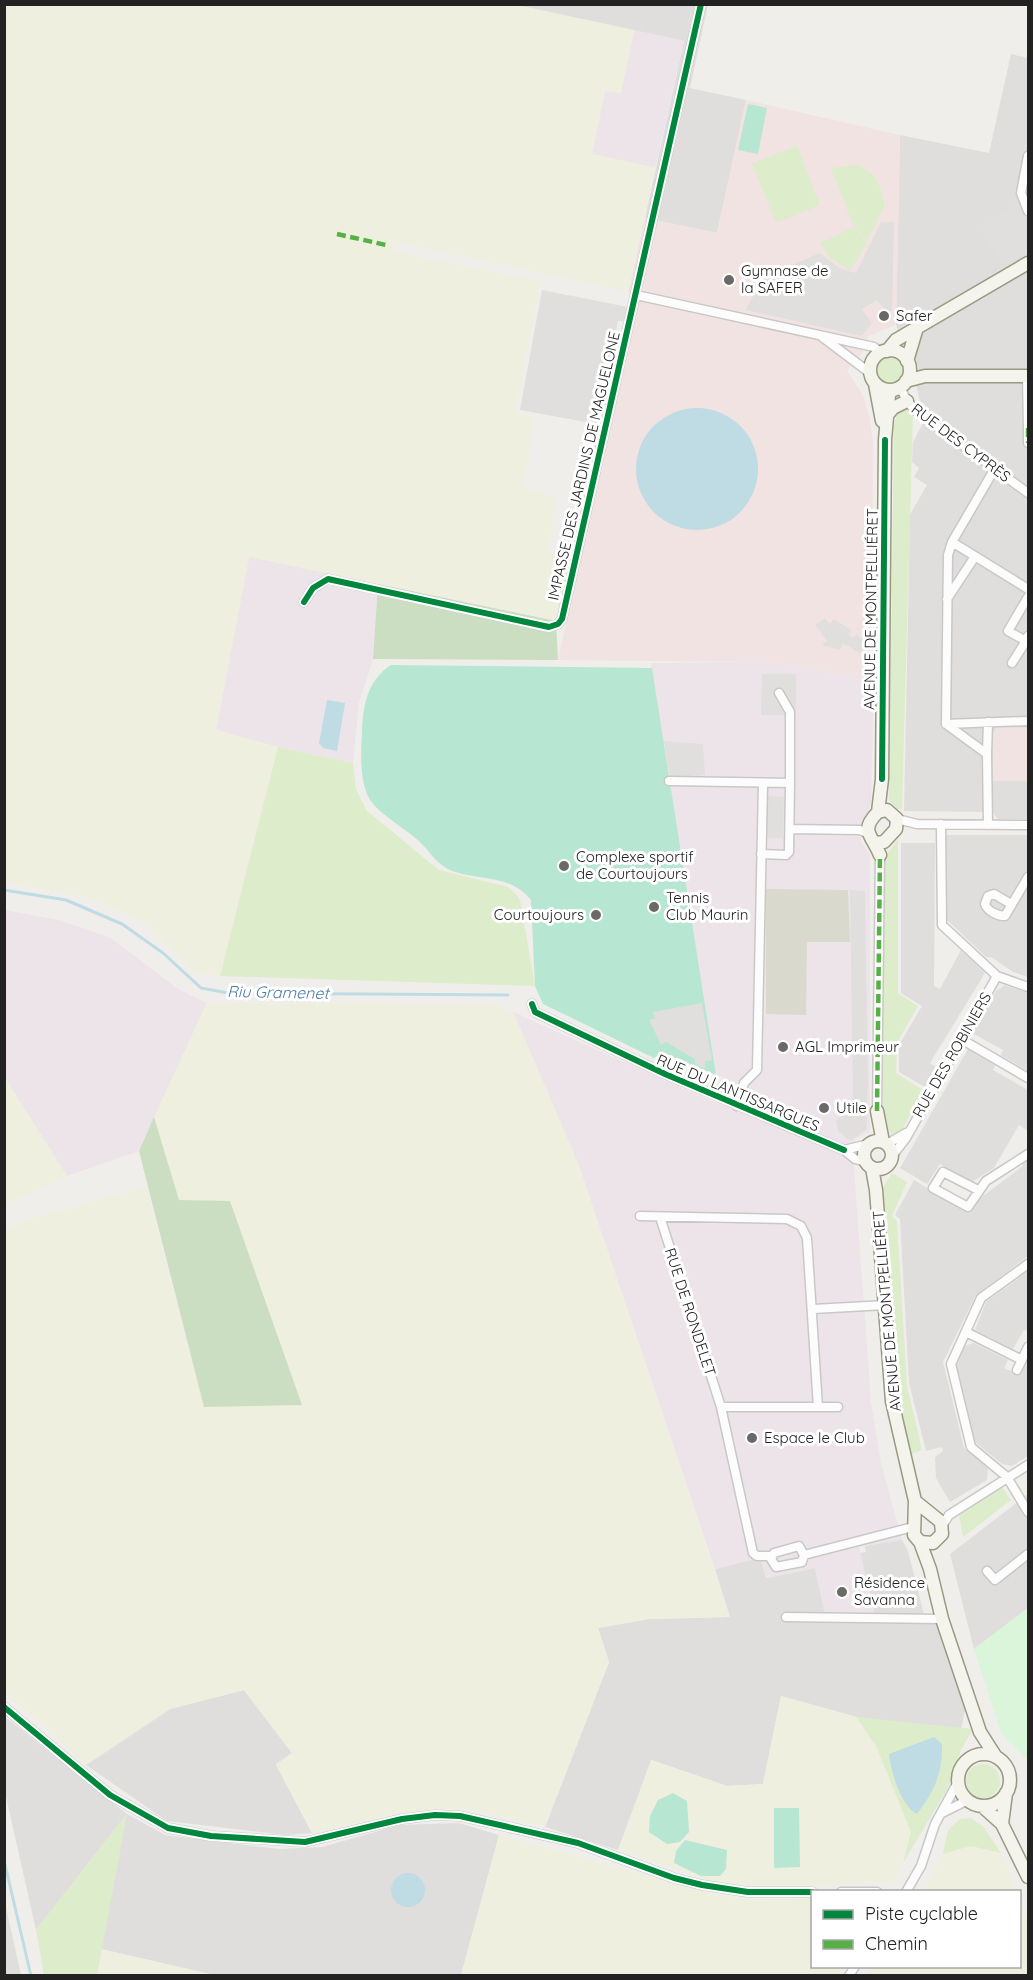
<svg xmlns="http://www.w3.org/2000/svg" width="1033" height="1980" font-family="Quicksand,sans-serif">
  <rect width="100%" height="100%" fill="#f0eeeb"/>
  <path fill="#dfdedc" d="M513,5H708L690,88L746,100L717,233L645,218L684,41Z
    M1011,54L1028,58V728L995,729L993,781H1028V819H998L992,812L904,811L910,519L908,518L927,485L914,477L919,468L912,462L913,442L923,423L918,392L896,325L900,135L989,153Z
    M946,835H1028V977L1013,972L991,957H986L945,918Z
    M901,843H935L934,986L940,989L961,950L985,973L930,1063L937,1068L925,1087L899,1072V1045L922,1006L901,993Z
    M1005,985L1028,993V1071L1001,1055L1003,1050L972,1033L996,991Z
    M968,1049L995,1065L993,1070L1028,1090V1131L1019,1125L994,1168L972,1182L940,1164L927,1184L900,1168Z
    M1028,1158V1256L976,1295L943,1362L964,1448L988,1468L987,1480L950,1502L936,1478L935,1457L943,1451L942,1447L926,1451L909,1383L900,1219L895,1215L914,1180L970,1214L979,1199L1023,1166L1021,1163Z
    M1028,1271V1331L1024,1330L1013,1349L975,1330L986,1302Z
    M974,1343L1008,1360L1004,1368L1019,1375L1028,1362V1456L1012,1466L1002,1464L975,1442L955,1366L964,1346Z
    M1028,1494V1608L974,1649L950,1554Z
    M890,1540H902L908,1551L924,1615L933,1616L965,1710L961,1730L857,1717L781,1696L763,1784L727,1786L652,1760L618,1850L545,1827L609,1662L598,1628L649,1619L730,1617L715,1569L761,1557L766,1578L815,1568L826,1615H875L860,1553L866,1552L865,1546Z
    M244,1690L292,1753L276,1765L312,1833L285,1835L167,1821L86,1765L170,1709Z
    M4,1716L127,1814L165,1835L279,1849L322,1847L400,1825L459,1823L499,1835L461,1975H214L101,1949L126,1815L36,1930L5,1792Z
    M4,1903H5L21,1975H5Z"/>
  <path fill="#f1e3e1" d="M746,100L900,135L896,325L868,336L862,353L847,371L863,395L869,415L873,442L872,642L874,682L797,665L760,662L558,660L637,305L628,292L645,218L717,233Z
    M998,727L1028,728V781H993V732Z"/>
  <path fill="#ede4e9" d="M634,30L684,41L655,168L592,154L605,90L621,93Z
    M249,556L378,584L373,659L359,703L353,763L278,747L216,730Z
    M760,662L797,665L874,682L871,805L862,822L861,842L870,855V1132L855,1139L854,1168L871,1402L881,1463L902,1540L859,1547L875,1616L825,1615L815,1568L766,1578L760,1558L715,1569L578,1163L513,1012L718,1104L729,1080L716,1075L651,663Z
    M5,910L59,920L111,938L178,989L207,1003L139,1151L67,1176L5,1078Z"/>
  <path fill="#d9d9cd" d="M766,889L848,890L850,942H807L806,1015L766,1014Z"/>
  <path fill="#efefdf" d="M513,4L634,30L621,93L605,91L592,154L655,168L628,292L401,243L390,251L541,281L515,412L534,417L524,488L556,497L548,552L572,557L556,621L249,557L216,730L278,747L220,976L196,973L143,922L93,899L5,882L4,5Z
    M207,1003L497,1005L513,1012L578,1163L730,1617L649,1619L598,1628L609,1662L545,1827L462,1808L399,1813L312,1833L276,1764L292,1753L244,1690L170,1709L86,1765L5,1691V1229L35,1217L146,1187L204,1406L302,1405L230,1201H179L154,1117Z
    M5,1078L67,1176L5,1205H4Z
    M781,1696L856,1717L876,1746L911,1832L895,1881L774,1889L716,1883L618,1850L651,1760L727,1786L763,1784Z
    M499,1835L717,1895L748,1899L812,1898V1966L844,1967L838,1976L461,1975Z
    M971,1846L1001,1853L1016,1891L923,1892L943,1854Z
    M1020,1900L1028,1924V1975H866L872,1967L1020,1966Z
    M101,1949L214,1975L97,1976Z"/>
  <path fill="#ddeccb" d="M797,146L820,205L776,223L752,163Z
    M856,165C876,171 880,185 885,204L867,241L852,223L831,168Z
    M854,227L867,243L850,270L830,258L820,243Z
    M876 370a14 14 0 1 1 28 0a14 14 0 1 1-28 0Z
    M907,408L913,415L902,809H897L889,800L894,426L898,411Z
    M278,747L353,763L356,789L367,811L439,870L508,887L517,895L520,900L535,986L220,976Z
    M898,839V993L918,1006L897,1043L896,1073L923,1090L901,1132L892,1134L886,1130L882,1113L885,857Z
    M662,1059L724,1086L720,1096L657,1068L656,1064Z
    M892,1173L907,1182L892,1216L897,1221L907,1385L922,1450L912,1454L903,1415L883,1188Z
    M1000,1484L1011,1500L963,1537L959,1515Z
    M856,1717L973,1729L961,1750L948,1788L903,1863L911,1832L876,1746Z
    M966 1781a17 17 0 1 1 34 0a17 17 0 1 1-34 0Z
    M127,1814L97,1975H44L36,1930Z
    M970,1818L983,1826L1001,1853L971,1846L943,1854L948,1830L960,1819Z"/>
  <path fill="#cbdec1" d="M378,584L556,621L558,660L373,659Z
    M154,1117L179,1200L230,1201L302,1405L204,1407L139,1151Z"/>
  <path fill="#daf5da" d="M1028,1608V1758L1026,1759L1001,1733L974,1649Z"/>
  <path fill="#b7e6d2" d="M748,104L767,108L758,154L738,150Z
    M391,665L652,668L716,1075L664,1053L654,1058L543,1004L535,986L531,900C510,874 481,881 452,871C438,865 432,855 422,844C408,830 380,815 370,800C359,781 361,753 362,732C363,705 367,681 391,665Z
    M673,1793L687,1801L689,1832L680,1842L667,1844L649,1832L650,1816L658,1800Z
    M774,1808H799L800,1867L774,1868Z
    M685,1840L727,1850L726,1869L720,1876H701L674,1863L676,1851Z"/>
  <path fill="#e0dfde" d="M1015,205L1028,227V249L1004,265L980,228Z
    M881,222H894L892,311H886L877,300L862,309L872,323L862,336L746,310L759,285L766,281L764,277L820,253L839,268L856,273Z
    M542,290L628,307L626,321H618L597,424L520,410Z
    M825,618L830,624L834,619L851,630L848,635L853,638L857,634L867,643L859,653L849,646L842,644L840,650L822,645L827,641L815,625Z
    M762,674H796V715H761Z
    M664,741L703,744L705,775L670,777Z
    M767,796L784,797L783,838H766Z
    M850,890L865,891L868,1079L867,1129L850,1141L838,1131L836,1120L852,1109L853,1104Z
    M702,1003L712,1060L705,1061V1068L695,1065V1059L666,1042L661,1045L649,1020L655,1018L653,1012Z"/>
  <path fill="#bfdbe3" d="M636 469a61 61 0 1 1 122 0a61 61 0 1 1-122 0Z
    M327,700L345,703L337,751L323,748L319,743Z
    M934,1737L942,1744C943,1772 934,1792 917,1814C900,1805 891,1771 889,1754Z
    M391 1890a17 17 0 1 1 34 0a17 17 0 1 1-34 0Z"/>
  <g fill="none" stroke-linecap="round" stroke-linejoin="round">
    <path stroke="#bfdbe3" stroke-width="3" d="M4,890L66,900L122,924L163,953L201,988L228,993L508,995
      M4,1860L31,1976"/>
    <g stroke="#c9c8c7" stroke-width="11">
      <path id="street" d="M1028,156L1021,193L1028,211
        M636,295L874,347L881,353
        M821,336L870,373
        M1027,376L1028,428
        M900,387L907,401L916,411L1028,493
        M1028,428V443
        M952,542L1028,589
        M1028,597L1008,631L1026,641L1028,636
        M947,599L974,558
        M304,602L313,588L328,579L549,627L558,624L562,619L701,4
        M1012,663L1026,641
        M779,693L790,712V783
        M946,724L1028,721
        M987,754L988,722
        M669,781L790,783L789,852L786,855L761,854
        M897,819L917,824L1028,825
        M941,824L942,925L997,976L1028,987
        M988,825L987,754L946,724L948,555L952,542L994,470
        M790,829L860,830L867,833
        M1011,904L994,894L988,896L985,904C987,911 998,916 1005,916L1028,877
        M532,1004L535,1012L665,1074L844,1150L855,1159L866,1162
        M961,1039L1028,1078
        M737,1106L744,1083L757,1070L763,783
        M877,1111L880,855
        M887,1144L906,1133
        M844,1150L869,1144
        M892,1156L906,1138L997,976
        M978,1190L943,1172L933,1188L968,1207L986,1181L1028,1154
        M640,1216L787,1219L801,1226L807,1238L818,1407
        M660,1217L721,1407L753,1553L757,1556H772
        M1028,1264L981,1298L951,1364L971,1447L1007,1477L1028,1512
        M813,1309L886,1305
        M966,1332L1022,1360
        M1017,1370L1028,1347
        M721,1407H838
        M942,1526L949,1515L1028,1465
        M804,1555L802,1562L776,1567L771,1559L774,1553L799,1546L804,1555L913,1527
        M987,1571L995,1580L1028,1554
        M786,1617L942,1619
        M4,1707L110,1795L168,1828L211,1836L305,1842L402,1819L435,1815L460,1816L578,1843L674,1878L702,1885L748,1892H812
        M942,1813L968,1800
        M841,1892H877
        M906,1892L921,1866L935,1824L958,1782
        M849,1976L855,1966"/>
    </g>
    <g stroke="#999a82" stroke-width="15">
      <path id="secondary" d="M870 370a20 20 0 1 1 40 0a20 20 0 1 1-40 0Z
        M887,351L896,340L1028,263
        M907,361L916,331
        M906,381L925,376H1028
        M875,384L882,421
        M887,415L893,408L907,401
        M878,812L882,779L885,440L889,395L892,390
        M875,843L884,842L896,829L897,819L887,810L878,812C859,831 872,835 880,855
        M877,1111L883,1142
        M864 1155a14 14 0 1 1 28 0a14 14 0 1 1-28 0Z
        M872,1168L876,1190L892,1401L915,1501L914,1535L920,1542L933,1543L942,1534L941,1522L915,1501
        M920,1542L930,1569L942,1619L980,1732L996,1757
        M958 1780a26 26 0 1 1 52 0a26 26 0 1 1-52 0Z
        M982,1806L1002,1824L1028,1877
        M1002,1824L1006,1793"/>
    </g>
    <use href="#street" stroke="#fdfcfc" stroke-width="8"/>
    <use href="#secondary" stroke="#f4f4ed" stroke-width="12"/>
    <path stroke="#55b145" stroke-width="4.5" stroke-dasharray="9 4.5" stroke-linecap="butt" d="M337,234L386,245
      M1028,428V443
      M877,1111L880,855"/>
    <g stroke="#fff" stroke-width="10">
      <path id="cycleway" d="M304,602L313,588L328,579L549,627L558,624L562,619L701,4
        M882,779L885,440
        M532,1004L535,1012L665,1074L844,1150
        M4,1707L110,1795L168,1828L211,1836L305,1842L402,1819L435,1815L460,1816L578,1843L674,1878L702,1885L748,1892H812"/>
    </g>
    <use href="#cycleway" stroke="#00873e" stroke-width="6"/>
  </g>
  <g fill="#6a6968" stroke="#fff" stroke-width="2">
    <circle cx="729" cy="280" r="6"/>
    <circle cx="884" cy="316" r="6"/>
    <circle cx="564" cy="866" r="6"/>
    <circle cx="654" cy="907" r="6"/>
    <circle cx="596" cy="915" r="6"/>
    <circle cx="783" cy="1047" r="6"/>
    <circle cx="824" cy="1108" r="6"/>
    <circle cx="752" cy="1438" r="6"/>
    <circle cx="842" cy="1592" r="6"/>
  </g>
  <g text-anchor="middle" stroke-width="6" stroke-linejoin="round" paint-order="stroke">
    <g font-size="15" fill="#222" stroke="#fff" text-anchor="start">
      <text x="741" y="276">Gymnase de<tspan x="741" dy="17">la SAFER</tspan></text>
      <text x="896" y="321">Safer</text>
      <text x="576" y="862">Complexe sportif<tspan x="576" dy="17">de Courtoujours</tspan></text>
      <text x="666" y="903">Tennis<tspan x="666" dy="17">Club Maurin</tspan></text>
      <text x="584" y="920" text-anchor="end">Courtoujours</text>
      <text x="795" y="1052">AGL Imprimeur</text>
      <text x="836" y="1113">Utile</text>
      <text x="764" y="1443">Espace le Club</text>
      <text x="854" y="1588">Résidence<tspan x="854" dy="17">Savanna</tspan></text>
    </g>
    <g font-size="15" fill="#222" stroke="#fff">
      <text transform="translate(961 443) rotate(37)" y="5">RUE DES CYPRÈS</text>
      <text transform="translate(584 466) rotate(-77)" y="5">IMPASSE DES JARDINS DE MAGUELONE</text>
      <text transform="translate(871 609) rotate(-89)" y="5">AVENUE DE MONTPELLIÉRET</text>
      <text transform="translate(952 1055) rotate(-60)" y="5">RUE DES ROBINIERS</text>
      <text transform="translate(738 1093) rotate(23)" y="5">RUE DU LANTISSARGUES</text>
      <text transform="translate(887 1311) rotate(-95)" y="5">AVENUE DE MONTPELLIÉRET</text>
      <text transform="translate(690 1312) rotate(72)" y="5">RUE DE RONDELET</text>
    </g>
    <g font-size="16" font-style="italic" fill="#4a7aab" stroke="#fff">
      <text transform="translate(278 992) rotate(1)" y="6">Riu Gramenet</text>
    </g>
  </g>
  <rect width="1033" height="1980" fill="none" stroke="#222222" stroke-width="12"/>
  <rect x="811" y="1890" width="210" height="78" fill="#ffffff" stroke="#a7a7a7" stroke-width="1.5"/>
  <rect x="823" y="1910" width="30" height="9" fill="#00873e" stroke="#a7a7a7" stroke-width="1.5"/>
  <text x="865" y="1920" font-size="18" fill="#222222">Piste cyclable</text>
  <rect x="823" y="1940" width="30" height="9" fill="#55b145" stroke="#a7a7a7" stroke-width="1.5"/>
  <text x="865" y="1950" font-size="18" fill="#222222">Chemin</text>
</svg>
